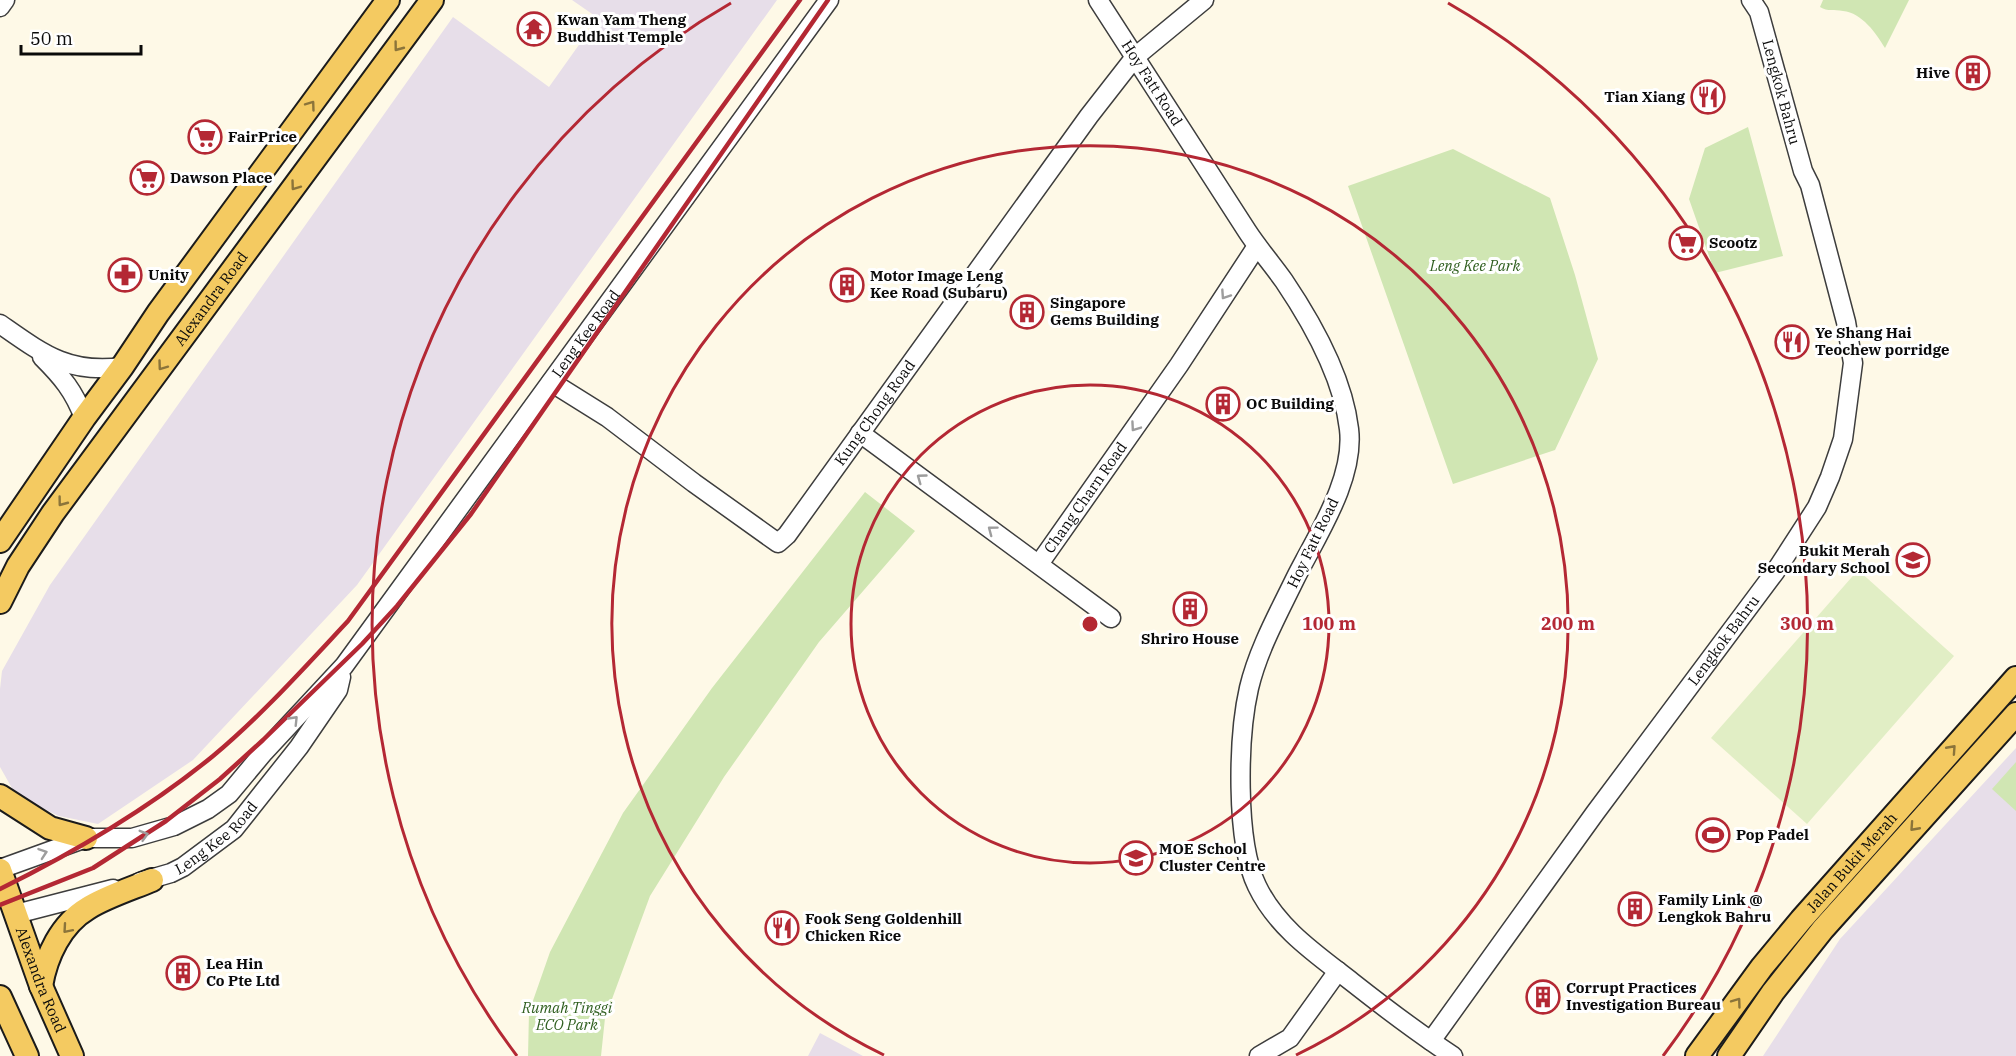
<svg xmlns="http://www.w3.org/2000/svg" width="2016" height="1056" font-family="'IBM Plex Serif',serif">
  <rect width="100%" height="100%" fill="#fef9e7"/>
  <path fill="#e7dee9" d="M572,0H777L357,585L193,760L98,824L59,816L17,797L0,767V689L2,671L50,585L453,17L549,87L598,18Z
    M2016,748V1056H1763L1840,939Z
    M820,1033L863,1056H808Z"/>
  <path fill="#d0e6b3" d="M1823,0H1909L1885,48C1876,33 1862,13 1843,11C1834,9 1828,12 1820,7Z
    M1748,127L1783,256L1715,273L1689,199L1705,148Z
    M1453,149L1550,198L1575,275L1598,359L1555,450L1453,484L1348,186Z
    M865,492L915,531L819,642L724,777L650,896L605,1018L601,1056H528L529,1012L550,952L623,813L712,688Z
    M2016,762V811L1992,789Z"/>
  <path fill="#e1eec5" d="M1858,570L1954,656L1807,824L1711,738Z"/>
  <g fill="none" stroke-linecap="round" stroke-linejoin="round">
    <g stroke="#3d3d3d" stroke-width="21">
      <g id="minor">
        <path id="s1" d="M1098,0C1148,77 1197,154 1247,231C1258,248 1272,264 1284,281C1313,324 1343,377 1349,429C1355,479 1317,535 1295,579C1278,614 1258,650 1249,688C1238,736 1235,841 1257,886C1277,928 1316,954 1352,982C1385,1008 1418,1033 1453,1056"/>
        <path d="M0,7L5,0"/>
        <path d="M0,324C43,354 68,374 122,367"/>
        <path d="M42,357C62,377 74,391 84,418"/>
        <path id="s2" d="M551,382L607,417L694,483L778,543L787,535L1089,116L1135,57L1204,0"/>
        <path d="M860,433L1111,618"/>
        <path id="s3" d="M1039,564L1179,365L1257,246"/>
        <path id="s4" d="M0,869L86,838H132L174,826L208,809L229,794L264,752L344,666L829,0"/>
        <path id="s5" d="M140,882L171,873L183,867L234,829L299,747L338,690L341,677"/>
        <path d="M16,914L113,889"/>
        <path id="s6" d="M1431,1041L1595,813L1775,572L1817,507L1830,477L1843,439L1853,363L1846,322L1810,185L1803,171L1759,12L1751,0"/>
        <path d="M1259,1056L1290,1038L1338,971"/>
      </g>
    </g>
    <g stroke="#1b1b1b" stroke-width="26">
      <g id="major">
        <path d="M0,541L84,418L122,367L158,313L388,0"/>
        <path id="s7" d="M0,602L18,566L53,513L432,0"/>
        <path d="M0,796L50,828L86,838"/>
        <path id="s8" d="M0,870L41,986L72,1056"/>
        <path d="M41,986C46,956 61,924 88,908C105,897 133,888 152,880"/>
        <path d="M0,997L27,1056"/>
        <path id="s9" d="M1697,1056L1762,967L1801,920L2016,678"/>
        <path d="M1729,1056L1773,992L1823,929L2016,714"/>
      </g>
    </g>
    <use href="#minor" stroke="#fff" stroke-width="18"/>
    <use href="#major" stroke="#f4ca61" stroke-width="22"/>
    <path stroke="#b42834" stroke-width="4.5" d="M0,889C75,852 148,809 213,756C262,715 305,667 348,621L800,0
      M0,905L93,868L166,821L220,779L263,740L362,644L397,606L471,514L828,0"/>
  </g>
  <defs><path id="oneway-chevron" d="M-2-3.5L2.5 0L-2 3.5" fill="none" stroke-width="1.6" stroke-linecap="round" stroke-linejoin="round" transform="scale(1.5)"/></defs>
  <g stroke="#8b743a">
    <use href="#oneway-chevron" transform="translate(398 47) rotate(127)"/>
    <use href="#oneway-chevron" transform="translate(311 105) rotate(-54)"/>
    <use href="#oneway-chevron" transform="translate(295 186) rotate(126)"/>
    <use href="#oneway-chevron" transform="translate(162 366) rotate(126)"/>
    <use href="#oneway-chevron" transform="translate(62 502) rotate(127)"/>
    <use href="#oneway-chevron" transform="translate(1952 749) rotate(-48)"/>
    <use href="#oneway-chevron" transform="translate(1914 827) rotate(132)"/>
    <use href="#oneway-chevron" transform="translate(67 929) rotate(131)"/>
    <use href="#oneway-chevron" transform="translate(1737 1002) rotate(-54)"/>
  </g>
  <g stroke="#9d9d9d">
    <use href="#oneway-chevron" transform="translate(1225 295) rotate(124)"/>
    <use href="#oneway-chevron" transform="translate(1135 427) rotate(125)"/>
    <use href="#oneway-chevron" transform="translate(921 478) rotate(-144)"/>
    <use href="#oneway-chevron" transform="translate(992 530) rotate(-143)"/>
    <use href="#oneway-chevron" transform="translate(294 720) rotate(-46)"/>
    <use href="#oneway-chevron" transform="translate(144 835) rotate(-16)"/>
    <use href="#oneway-chevron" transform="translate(43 853) rotate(-19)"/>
  </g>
  <g fill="none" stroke="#b42834" stroke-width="3">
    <circle cx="1090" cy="624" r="239"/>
    <path d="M884 1055A478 478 0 1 1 1296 1055"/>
    <path d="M517 1056A717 717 0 0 1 731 3M1448 3A717 717 0 0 1 1663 1056"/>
  </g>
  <defs>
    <g id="temple-ring" transform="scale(1.725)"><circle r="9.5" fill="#fff" stroke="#b42834" stroke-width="1.5"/><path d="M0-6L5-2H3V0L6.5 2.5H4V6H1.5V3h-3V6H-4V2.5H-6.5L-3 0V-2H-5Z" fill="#b42834"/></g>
    <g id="building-ring" transform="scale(1.725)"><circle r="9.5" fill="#fff" stroke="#b42834" stroke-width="1.5"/><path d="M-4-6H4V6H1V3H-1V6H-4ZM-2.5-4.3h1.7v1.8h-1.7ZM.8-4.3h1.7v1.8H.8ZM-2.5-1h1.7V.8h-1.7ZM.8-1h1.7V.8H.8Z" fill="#b42834"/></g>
    <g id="restaurant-ring" transform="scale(1.725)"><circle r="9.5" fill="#fff" stroke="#b42834" stroke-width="1.5"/><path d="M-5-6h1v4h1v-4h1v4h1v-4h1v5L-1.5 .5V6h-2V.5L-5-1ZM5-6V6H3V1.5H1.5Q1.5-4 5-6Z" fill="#b42834"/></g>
    <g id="supermarket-ring" transform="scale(1.725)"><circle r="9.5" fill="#fff" stroke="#b42834" stroke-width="1.5"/><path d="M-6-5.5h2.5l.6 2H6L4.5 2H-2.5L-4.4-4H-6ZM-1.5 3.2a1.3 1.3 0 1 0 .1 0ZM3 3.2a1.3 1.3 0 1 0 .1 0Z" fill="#b42834"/></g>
    <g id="pharmacy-ring" transform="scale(1.725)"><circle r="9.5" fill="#fff" stroke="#b42834" stroke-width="1.5"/><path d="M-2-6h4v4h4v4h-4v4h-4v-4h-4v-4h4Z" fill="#b42834"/></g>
    <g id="school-ring" transform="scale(1.725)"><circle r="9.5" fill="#fff" stroke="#b42834" stroke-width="1.5"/><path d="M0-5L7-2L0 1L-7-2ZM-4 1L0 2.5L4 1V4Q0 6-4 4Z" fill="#b42834"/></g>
    <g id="stadium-ring" transform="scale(1.725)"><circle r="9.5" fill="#fff" stroke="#b42834" stroke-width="1.5"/><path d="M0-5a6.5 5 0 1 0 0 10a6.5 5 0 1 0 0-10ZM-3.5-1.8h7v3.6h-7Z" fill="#b42834"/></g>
  </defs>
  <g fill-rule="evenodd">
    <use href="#temple-ring" x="534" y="29"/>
    <use href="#building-ring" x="1973" y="73"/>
    <use href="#restaurant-ring" x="1708" y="97"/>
    <use href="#supermarket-ring" x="205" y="137"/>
    <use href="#supermarket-ring" x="147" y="178"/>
    <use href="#supermarket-ring" x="1686" y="243"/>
    <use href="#pharmacy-ring" x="125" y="275"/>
    <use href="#building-ring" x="847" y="285"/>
    <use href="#building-ring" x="1027" y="312"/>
    <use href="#restaurant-ring" x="1792" y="342"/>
    <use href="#building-ring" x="1223" y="404"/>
    <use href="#school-ring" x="1913" y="560"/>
    <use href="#building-ring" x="1190" y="609"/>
    <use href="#stadium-ring" x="1713" y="835"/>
    <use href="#school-ring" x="1136" y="858"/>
    <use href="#building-ring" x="1635" y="909"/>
    <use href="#restaurant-ring" x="782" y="928"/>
    <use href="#building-ring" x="183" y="973"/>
    <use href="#building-ring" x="1543" y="997"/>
  </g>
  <g text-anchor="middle" stroke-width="6" stroke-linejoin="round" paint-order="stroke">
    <g font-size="15" font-weight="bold" fill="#0a0a0a" stroke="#fff" text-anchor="start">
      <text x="557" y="25">Kwan Yam Theng<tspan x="557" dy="17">Buddhist Temple</tspan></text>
      <text x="1950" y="78" text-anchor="end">Hive</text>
      <text x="1685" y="102" text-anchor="end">Tian Xiang</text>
      <text x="228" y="142">FairPrice</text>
      <text x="170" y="183">Dawson Place</text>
      <text x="1709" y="248">Scootz</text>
      <text x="148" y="280">Unity</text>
      <text x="870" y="281">Motor Image Leng<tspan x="870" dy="17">Kee Road (Subaru)</tspan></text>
      <text x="1050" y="308">Singapore<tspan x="1050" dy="17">Gems Building</tspan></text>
      <text x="1815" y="338">Ye Shang Hai<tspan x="1815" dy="17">Teochew porridge</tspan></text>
      <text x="1246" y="409">OC Building</text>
      <text x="1890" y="556" text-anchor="end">Bukit Merah<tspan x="1890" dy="17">Secondary School</tspan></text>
      <text x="1190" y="644" text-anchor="middle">Shriro House</text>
      <text x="1736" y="840">Pop Padel</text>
      <text x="1159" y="854">MOE School<tspan x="1159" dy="17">Cluster Centre</tspan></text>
      <text x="1658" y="905">Family Link @<tspan x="1658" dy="17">Lengkok Bahru</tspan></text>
      <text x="805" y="924">Fook Seng Goldenhill<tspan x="805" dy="17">Chicken Rice</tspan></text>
      <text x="206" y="969">Lea Hin<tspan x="206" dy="17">Co Pte Ltd</tspan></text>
      <text x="1566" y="993">Corrupt Practices<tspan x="1566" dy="17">Investigation Bureau</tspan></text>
    </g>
    <g font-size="15" fill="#0a0a0a" stroke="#fff">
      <text dy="5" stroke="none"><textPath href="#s1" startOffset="99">Hoy Fatt Road</textPath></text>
      <text transform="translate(1781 92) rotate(75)" y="5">Lengkok Bahru</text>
      <text dy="5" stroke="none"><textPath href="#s7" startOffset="370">Alexandra Road</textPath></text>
      <text dy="5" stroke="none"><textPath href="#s4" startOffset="828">Leng Kee Road</textPath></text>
      <text dy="5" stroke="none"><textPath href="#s2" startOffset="441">Kung Chong Road</textPath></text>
      <text dy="5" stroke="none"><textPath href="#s3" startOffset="81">Chang Charn Road</textPath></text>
      <text transform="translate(1313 543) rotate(-64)" y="5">Hoy Fatt Road</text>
      <text dy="5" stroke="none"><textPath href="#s6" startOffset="496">Lengkok Bahru</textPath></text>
      <text dy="5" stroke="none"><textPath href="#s5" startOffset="90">Leng Kee Road</textPath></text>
      <text dy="5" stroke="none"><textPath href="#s9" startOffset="248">Jalan Bukit Merah</textPath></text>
      <text dy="5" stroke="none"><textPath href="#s8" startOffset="117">Alexandra Road</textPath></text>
    </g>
    <g font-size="15" font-style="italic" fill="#2e5e1e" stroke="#fff">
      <text x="1475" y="271">Leng Kee Park</text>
      <text x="567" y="1013">Rumah Tinggi<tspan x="567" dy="17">ECO Park</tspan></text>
    </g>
  </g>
  <circle cx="1090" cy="624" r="9" fill="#b42834" stroke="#fff" stroke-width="3"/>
  <g font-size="18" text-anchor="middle" font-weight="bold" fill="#b42834" stroke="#fff" stroke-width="6" stroke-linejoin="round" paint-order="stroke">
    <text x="1329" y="630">100 m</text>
    <text x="1568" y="630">200 m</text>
    <text x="1807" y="630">300 m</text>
  </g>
  <path d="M21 45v9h120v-9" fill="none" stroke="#0a0a0a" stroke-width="3"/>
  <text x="30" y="45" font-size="18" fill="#0a0a0a" stroke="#ffffff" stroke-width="4.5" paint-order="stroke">50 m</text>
</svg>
